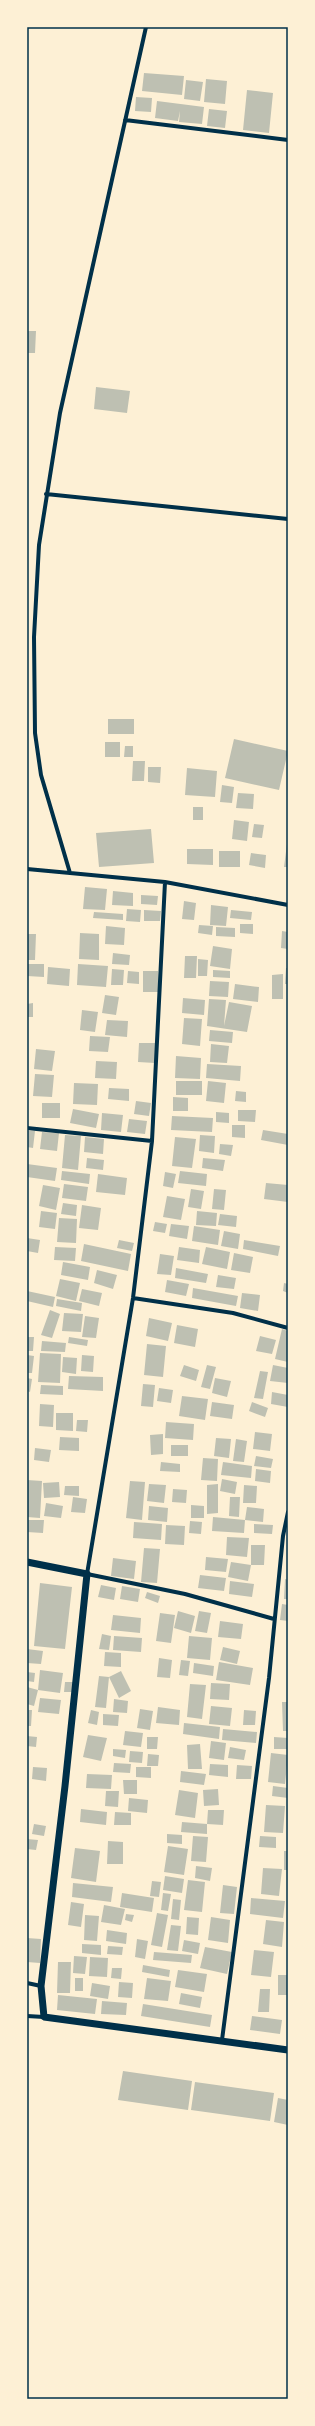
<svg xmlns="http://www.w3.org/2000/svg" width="315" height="2426" font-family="'IBM Plex Sans',sans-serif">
  <rect width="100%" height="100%" fill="#fdf0d5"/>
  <path fill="#bec0b2" d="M144,73L184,76L182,95L142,91Z
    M206,79L227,81L225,104L204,102Z
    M186,80L203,82L200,101L184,99Z
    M247,90L273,93L269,133L243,130Z
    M136,97L152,98L151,112L135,111Z
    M157,101L204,107L202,124L179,122L180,111L178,121L155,118Z
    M209,109L227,111L225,128L207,126Z
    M27,331H36L35,353H27Z
    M96,387L130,391L127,413L94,409Z
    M108,719H134V734H108Z
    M234,739L288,751L279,790L225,778Z
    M105,742H120V757H105Z
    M125,746H133V757H124Z
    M133,761H145L144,781H132Z
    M148,767H161L160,783L148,782Z
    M187,768L217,771L215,797L185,795Z
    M222,785L234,787L232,803L220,802Z
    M238,793L254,794L253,809L236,808Z
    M193,807H203V820H193Z
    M234,820L249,822L247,841L232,839Z
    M254,824L264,825L262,838L252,837Z
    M151,829L154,863L99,867L96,833Z
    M287,844H288V867H284Z
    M187,849H213V865L187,864Z
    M219,851H240V867H219Z
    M251,853L266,855L265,868L249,865Z
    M85,887L107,889L105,910L83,909Z
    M113,891L133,893V906L112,905Z
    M141,895L158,896L157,905L141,904Z
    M184,901L196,903L194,920L182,919Z
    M211,905L228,907L226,926L210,925Z
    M127,909L141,910L140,922L126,921Z
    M144,910L161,911L160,921H144Z
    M231,910L252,912L251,920L230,918Z
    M94,912L123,914V920L93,918Z
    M240,924H253V934L240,933Z
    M199,925L213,926L212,935L198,933Z
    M106,926L125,928L124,945L105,944Z
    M216,927L235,928V937L216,936Z
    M282,931L288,932V949L281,948Z
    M80,933L99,934V960L79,959Z
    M27,934H36L35,960H27Z
    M213,946L232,949L230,969L210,966Z
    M113,953L130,955L129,965L112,964Z
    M185,956H197L196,978H184Z
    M198,959L208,960L207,976H198Z
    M27,964H44V977L27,976Z
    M78,964L108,966L106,987L77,985Z
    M48,967L70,969L69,986L47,984Z
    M286,968H288V984H285Z
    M112,969L124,970L123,985H111Z
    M213,970L230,971V978L213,977Z
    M128,971L139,972V984L127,983Z
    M143,971H158L159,992H143Z
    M283,974V999H272V975Z
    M210,981L229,982L228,997L209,996Z
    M235,984L259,987L258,1002L233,999Z
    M105,995L119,997L116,1015L102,1013Z
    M183,998L205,1000L204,1015L182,1013Z
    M209,999L226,1000L224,1026L229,1002L252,1006L247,1032L207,1026Z
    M33,1003V1017H27V1004Z
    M82,1010L98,1012L95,1032L80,1030Z
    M184,1018L202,1019L200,1046L182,1044Z
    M107,1020L128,1021L127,1037L105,1035Z
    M210,1030L233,1032L232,1043L209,1041Z
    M90,1036L110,1037L108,1052L89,1051Z
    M139,1043H155V1063L138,1062Z
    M211,1044L229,1046L227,1063L210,1062Z
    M36,1049L55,1051L52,1071L34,1069Z
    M176,1056L201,1058L200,1079L175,1078Z
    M96,1061L117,1062L116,1079L95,1078Z
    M207,1064L241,1066L240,1081L206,1078Z
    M35,1074L54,1075L52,1097L33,1096Z
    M176,1081H202V1095H176Z
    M208,1081L226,1083L224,1103L206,1101Z
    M74,1083L98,1084L97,1105L73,1104Z
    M109,1088L129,1089V1101L108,1099Z
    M236,1091L246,1092V1102L235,1101Z
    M173,1097L188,1098V1111H173Z
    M136,1101L151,1103L149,1116L134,1114Z
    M42,1103H60V1118H42Z
    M73,1109L99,1114L96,1128L70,1123Z
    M238,1110H256L255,1122L238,1121Z
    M216,1112L229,1113V1123L216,1122Z
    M102,1113L123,1115L121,1132L101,1130Z
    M172,1116L213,1118L212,1132L171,1130Z
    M129,1119L147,1121L145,1134L127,1132Z
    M232,1125H245V1138L232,1137Z
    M263,1130L288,1134V1145L261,1140Z
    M27,1131H35L33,1148L27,1147Z
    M42,1132L59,1133L57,1151L40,1149Z
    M65,1135L81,1136L78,1170L62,1168Z
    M200,1135L215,1136L214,1153L199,1151Z
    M85,1137L104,1139L103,1154L84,1152Z
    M175,1137L196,1139L192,1168L172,1166Z
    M220,1144L233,1145L231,1156L219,1154Z
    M87,1158L104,1160L103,1170L86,1168Z
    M203,1158L225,1160L223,1171L202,1168Z
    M27,1164L57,1168L55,1181L27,1177Z
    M62,1171L90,1174L89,1184L61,1180Z
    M180,1171L207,1174L206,1186L178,1183Z
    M165,1172L176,1174L173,1188L163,1186Z
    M98,1174L127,1178L125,1195L96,1192Z
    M266,1183L288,1185V1202L264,1199Z
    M64,1184L88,1187L86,1201L62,1198Z
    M43,1185L60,1188L56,1210L39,1206Z
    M191,1189L204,1191L201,1209L188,1207Z
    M214,1189L226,1190L224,1210L212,1209Z
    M167,1196L185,1199L181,1220L163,1217Z
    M63,1203L77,1205L76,1216L61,1214Z
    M82,1205L101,1208L98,1230L79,1228Z
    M41,1211L57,1213L55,1229L39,1227Z
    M197,1211L217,1213L216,1226L196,1225Z
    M220,1214L237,1216L236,1227L218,1225Z
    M59,1218L77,1219L76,1243L57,1242Z
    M155,1222L167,1224L165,1233L153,1231Z
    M171,1224L189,1226L187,1239L169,1236Z
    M194,1226L220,1230L218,1245L192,1241Z
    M224,1231L240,1234L238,1249L221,1246Z
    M27,1238L40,1240L38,1253L27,1251Z
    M119,1240L134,1243L132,1251L117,1248Z
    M244,1240L280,1246L278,1256L243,1249Z
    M84,1244L131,1254L128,1271L81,1261Z
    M55,1247L76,1248L75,1261L54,1260Z
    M179,1247L200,1250L199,1263L177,1260Z
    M206,1247L230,1252L227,1269L202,1264Z
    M234,1253L253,1257L250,1273L231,1270Z
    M160,1254L174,1256L171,1275L157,1274Z
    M63,1262L90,1267L88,1280L61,1275Z
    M176,1268L208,1274L206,1283L175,1278Z
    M97,1270L117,1275L113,1289L94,1283Z
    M218,1275L236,1278L234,1289L216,1287Z
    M60,1279L80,1283L76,1301L56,1296Z
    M167,1280L189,1284L186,1296L165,1292Z
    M284,1283L288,1284V1293L283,1291Z
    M193,1288L238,1296L236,1306L192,1298Z
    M82,1289L102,1293L99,1306L79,1301Z
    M27,1291L55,1297L53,1307L27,1301Z
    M242,1293L260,1295L258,1311L240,1308Z
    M57,1299L82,1303L81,1311L56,1306Z
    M50,1310L60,1314L52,1338L41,1335Z
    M64,1313L83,1314L81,1332L62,1331Z
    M85,1316L99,1318L96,1338L82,1337Z
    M149,1318L172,1323L168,1341L146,1336Z
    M177,1325L198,1329L195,1347L174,1343Z
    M282,1329L288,1331V1362L275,1359Z
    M260,1336L276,1340L272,1354L256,1351Z
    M27,1337H34L33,1351H27Z
    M69,1337L88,1340L87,1346L68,1343Z
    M42,1341L66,1343L65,1352L41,1351Z
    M147,1344L166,1346L163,1377L144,1375Z
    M40,1353L61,1354L60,1383L38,1382Z
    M27,1355L34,1356L32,1373H27Z
    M82,1355L94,1356L93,1372L81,1371Z
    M63,1357L77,1358L76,1374L62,1372Z
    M184,1365L199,1370L196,1381L180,1376Z
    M207,1365L216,1367L210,1389L201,1387Z
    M273,1365L288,1368V1383L270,1381Z
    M260,1371L268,1372L263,1399L254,1398Z
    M69,1376L103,1377V1391L68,1389Z
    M27,1378L32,1379L30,1392L27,1391Z
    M215,1378L231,1381L227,1397L212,1393Z
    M143,1384L155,1385L153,1407L141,1406Z
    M41,1385L63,1386V1395L40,1394Z
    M159,1388L173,1390L171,1403L157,1401Z
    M272,1392L288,1395V1407L271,1404Z
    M182,1396L208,1399L205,1420L179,1416Z
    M212,1402L234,1405L232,1419L210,1416Z
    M252,1402L268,1408L265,1417L249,1411Z
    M40,1404L54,1405L53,1427L39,1426Z
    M56,1413H73V1431L56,1430Z
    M77,1420H88L87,1432L76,1431Z
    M166,1422L194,1424L193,1440L165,1438Z
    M255,1432L272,1434L270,1451L253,1449Z
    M163,1434V1454L151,1455L150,1435Z
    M60,1437L79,1438V1451L59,1450Z
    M216,1438L231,1439L229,1458L214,1456Z
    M236,1439L247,1441L244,1462L233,1461Z
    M171,1445H188V1456H171Z
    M35,1448L51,1450L49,1462L34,1460Z
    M256,1456L273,1459L271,1468L254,1466Z
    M203,1458L218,1459L217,1481L201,1480Z
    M161,1462L180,1464V1472L160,1471Z
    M223,1462L252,1466L251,1478L221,1475Z
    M256,1469L271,1471L270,1483L255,1481Z
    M222,1479L237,1482L235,1494L220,1491Z
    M27,1480L42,1481L40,1518L27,1517Z
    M130,1481L145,1482L142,1520L126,1518Z
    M59,1482L60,1497L44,1498L43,1483Z
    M149,1484L166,1485L164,1503L147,1501Z
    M218,1484V1513L207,1514V1485Z
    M244,1485L257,1486L256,1503H243Z
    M65,1486H79V1496L64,1495Z
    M173,1489L187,1490L186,1503L172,1502Z
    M73,1497L87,1499L85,1513L71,1512Z
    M230,1497H240L239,1517L229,1516Z
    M46,1503L63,1506L61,1518L44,1516Z
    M191,1505L204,1506V1518H191Z
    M149,1506L168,1508L167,1522L148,1520Z
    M247,1507L264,1509L263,1522L245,1520Z
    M213,1517L245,1520L244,1533L212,1531Z
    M27,1520H44L43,1533L27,1532Z
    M190,1521L202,1522L201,1534L189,1533Z
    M134,1522L162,1524L161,1540L133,1538Z
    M254,1524L273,1525L272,1534L254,1533Z
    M166,1525L185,1526L184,1545L165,1544Z
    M227,1537L249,1538L247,1557L226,1555Z
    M251,1545H265L264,1565H251Z
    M144,1548L160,1549L157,1583L141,1582Z
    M206,1557L228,1559L226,1572L205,1570Z
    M113,1558L136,1561L134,1579L111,1576Z
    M231,1562L251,1565L248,1581L228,1577Z
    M200,1575L226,1578L224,1591L198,1588Z
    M285,1579L288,1580V1599H284Z
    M230,1581L254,1584L252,1597L229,1594Z
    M40,1583L72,1587L65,1649L34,1646Z
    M101,1585L116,1588L114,1600L98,1597Z
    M122,1586L140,1589L138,1602L120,1599Z
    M147,1592L160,1596L158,1603L145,1598Z
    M282,1604L288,1605V1621L280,1620Z
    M178,1611L195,1616L191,1633L174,1628Z
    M199,1611L211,1613L207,1633L195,1631Z
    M160,1613L175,1615L171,1643L156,1641Z
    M113,1615L141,1618L140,1633L111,1630Z
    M220,1621L243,1624L241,1639L218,1637Z
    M102,1634L111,1636L109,1650L99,1649Z
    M114,1636L142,1638L141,1652L113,1650Z
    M189,1636L212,1638L210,1660L187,1658Z
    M223,1647L240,1651L237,1664L220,1660Z
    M27,1649L43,1651L41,1664L27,1663Z
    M105,1652L121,1653V1667L104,1666Z
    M159,1658L172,1660L170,1678L157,1677Z
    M181,1660L190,1661L188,1676L179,1675Z
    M219,1662L253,1668L250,1685L216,1680Z
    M194,1663L214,1666L213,1676L193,1673Z
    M40,1670L63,1673L60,1693L38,1690Z
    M121,1671L131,1691L119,1698L109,1677L106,1708L95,1707L99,1676L109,1677Z
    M27,1672L35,1673L34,1682L27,1681Z
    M65,1682H73L72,1692H64Z
    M211,1683L230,1684L229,1700L210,1699Z
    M190,1684L206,1685L202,1719L187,1717Z
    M27,1687L38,1690L34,1706L27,1704Z
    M40,1698L61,1700L59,1714L38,1712Z
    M114,1699L128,1701L127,1713L113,1712Z
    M282,1702H288V1731H283Z
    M211,1706L232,1708L230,1726L209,1724Z
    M158,1707L180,1710L179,1725L156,1723Z
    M140,1709L153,1711L150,1730L137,1728Z
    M27,1710H32L31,1726H27Z
    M91,1710L99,1712L97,1725L88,1723Z
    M244,1710L256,1711L255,1725H243Z
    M103,1714L119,1715L118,1726L103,1725Z
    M184,1723L220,1727L219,1739L183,1734Z
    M223,1729L257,1732L256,1743L222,1740Z
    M125,1731L143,1733L141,1747L123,1745Z
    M88,1735L107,1738L101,1761L83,1757Z
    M27,1736L37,1737L36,1747L27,1746Z
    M147,1737H158L157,1749H147Z
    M274,1737L288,1738V1749H274Z
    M211,1741L226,1743L224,1760L209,1758Z
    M200,1744L202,1769H188L187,1745Z
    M230,1747L246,1750L244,1760L228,1758Z
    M113,1749L126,1750L125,1758L113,1756Z
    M130,1751L143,1752L142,1763L129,1762Z
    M271,1753L288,1755L285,1784L268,1782Z
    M148,1754L159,1755L158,1766H147Z
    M114,1763L131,1764L130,1773L113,1772Z
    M210,1764L228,1765V1777L209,1775Z
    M237,1765L252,1766L251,1779H236Z
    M33,1767L47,1768L46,1781L32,1779Z
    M136,1767H151V1778L136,1777Z
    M181,1771L206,1774L204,1785L180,1782Z
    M87,1774L112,1775L111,1789L86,1788Z
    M123,1780H137V1794H124Z
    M273,1786L288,1788V1798L272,1796Z
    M218,1789L219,1805L204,1806L203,1790Z
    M179,1790L198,1793L195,1818L175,1815Z
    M106,1791H119L118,1807L105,1806Z
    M129,1798L148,1800L147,1813L128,1811Z
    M266,1805L285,1806L283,1833L264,1832Z
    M81,1809L107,1812L106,1825L80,1822Z
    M208,1810H224L223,1825L207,1824Z
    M115,1812L131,1813V1825H114Z
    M182,1822L207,1824V1834L181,1832Z
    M34,1824L46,1826L44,1836L32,1834Z
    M167,1834L182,1835V1844L167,1843Z
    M193,1836L208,1837L206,1862L191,1861Z
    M260,1836L276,1837V1848L259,1847Z
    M27,1839L38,1840L36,1850L27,1849Z
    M108,1841L123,1842V1864H107Z
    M168,1846L188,1849L184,1875L164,1872Z
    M75,1848L100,1851L96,1882L71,1878Z
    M284,1851H288V1870H284Z
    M196,1866L212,1868L210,1881L195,1878Z
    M263,1868L282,1869L279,1896L261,1894Z
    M165,1876L184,1879L182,1893L163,1890Z
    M188,1880L205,1882L202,1912L184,1910Z
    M152,1881L161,1882L159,1897L150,1896Z
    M73,1883L113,1887L111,1902L72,1897Z
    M223,1885L237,1887L234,1914L220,1913Z
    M122,1893L154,1898L152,1912L120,1907Z
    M163,1893L171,1894L168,1911L161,1910Z
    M251,1898L285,1901L283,1918L250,1914Z
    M173,1899L181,1900L179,1920L171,1919Z
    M71,1902L84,1904L81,1927L68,1925Z
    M104,1905L125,1909L121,1925L101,1922Z
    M157,1913L168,1915L162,1947L151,1945Z
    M126,1914L134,1915L132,1922L125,1920Z
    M85,1915L99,1916L97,1941L84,1940Z
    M187,1917L199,1918L198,1935L186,1934Z
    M211,1917L230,1920L228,1943L208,1940Z
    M266,1920L284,1922L282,1947L263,1944Z
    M171,1925L181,1926L178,1951L167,1950Z
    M107,1930L127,1933L126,1944L106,1941Z
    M27,1938L41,1939L40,1963L27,1962Z
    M137,1939L148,1941L145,1959L135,1957Z
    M184,1940L200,1943L198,1954L182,1951Z
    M82,1944L101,1945V1955L82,1953Z
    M108,1946L123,1947L122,1955L107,1954Z
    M205,1947L232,1952L227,1974L200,1968Z
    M254,1950L274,1952L271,1977L251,1975Z
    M154,1952L192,1955L191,1963L153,1960Z
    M74,1956L87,1957L85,1974L73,1973Z
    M90,1957L108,1958L107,1977L89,1976Z
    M58,1962H71L70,1993H57Z
    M143,1965L170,1970L169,1977L142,1972Z
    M112,1968H122L121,1979L111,1978Z
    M178,1970L207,1974L204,1992L175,1987Z
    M278,1975H288V1995H278Z
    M75,1978H83V1991H75Z
    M147,1978L171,1981L168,2001L144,1999Z
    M119,1982L133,1983L132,1998L118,1997Z
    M92,1983L110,1986L108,1999L90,1996Z
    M260,1989H270L269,2012H258Z
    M181,1993L202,1997L200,2008L179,2004Z
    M58,1995L97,1999L95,2014L57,2010Z
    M102,2001L127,2003L126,2015L101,2014Z
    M143,2004L212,2015L210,2027L141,2016Z
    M252,2016L282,2020L280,2034L250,2030Z
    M123,2071L192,2081L188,2110L118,2100Z
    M195,2082L274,2093L270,2121L191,2110Z
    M278,2098L288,2100V2125L274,2122Z"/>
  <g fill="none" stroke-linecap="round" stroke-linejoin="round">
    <path stroke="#003049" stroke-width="4" d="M146,27L60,413L39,545L34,637L35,733L41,775L70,873L165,882L288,905
      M125,120L288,140
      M46,494L288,519
      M27,869L70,873
      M165,882L152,1141L133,1298L87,1574L185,1594L274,1619
      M27,1128L152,1141
      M133,1298L233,1313L288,1328
      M27,1983L41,1986
      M27,2016L44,2017
      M222,2040L269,1678L283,1536L288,1512"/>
    <path stroke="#003049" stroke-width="7" d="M27,1562L87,1574L65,1786L41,1986L44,2017L288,2050"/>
  </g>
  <rect width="315" height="2426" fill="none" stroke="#fdf0d5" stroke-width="56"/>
  <rect x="28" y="28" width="259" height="2370" fill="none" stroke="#003049" stroke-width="1.5"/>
</svg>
